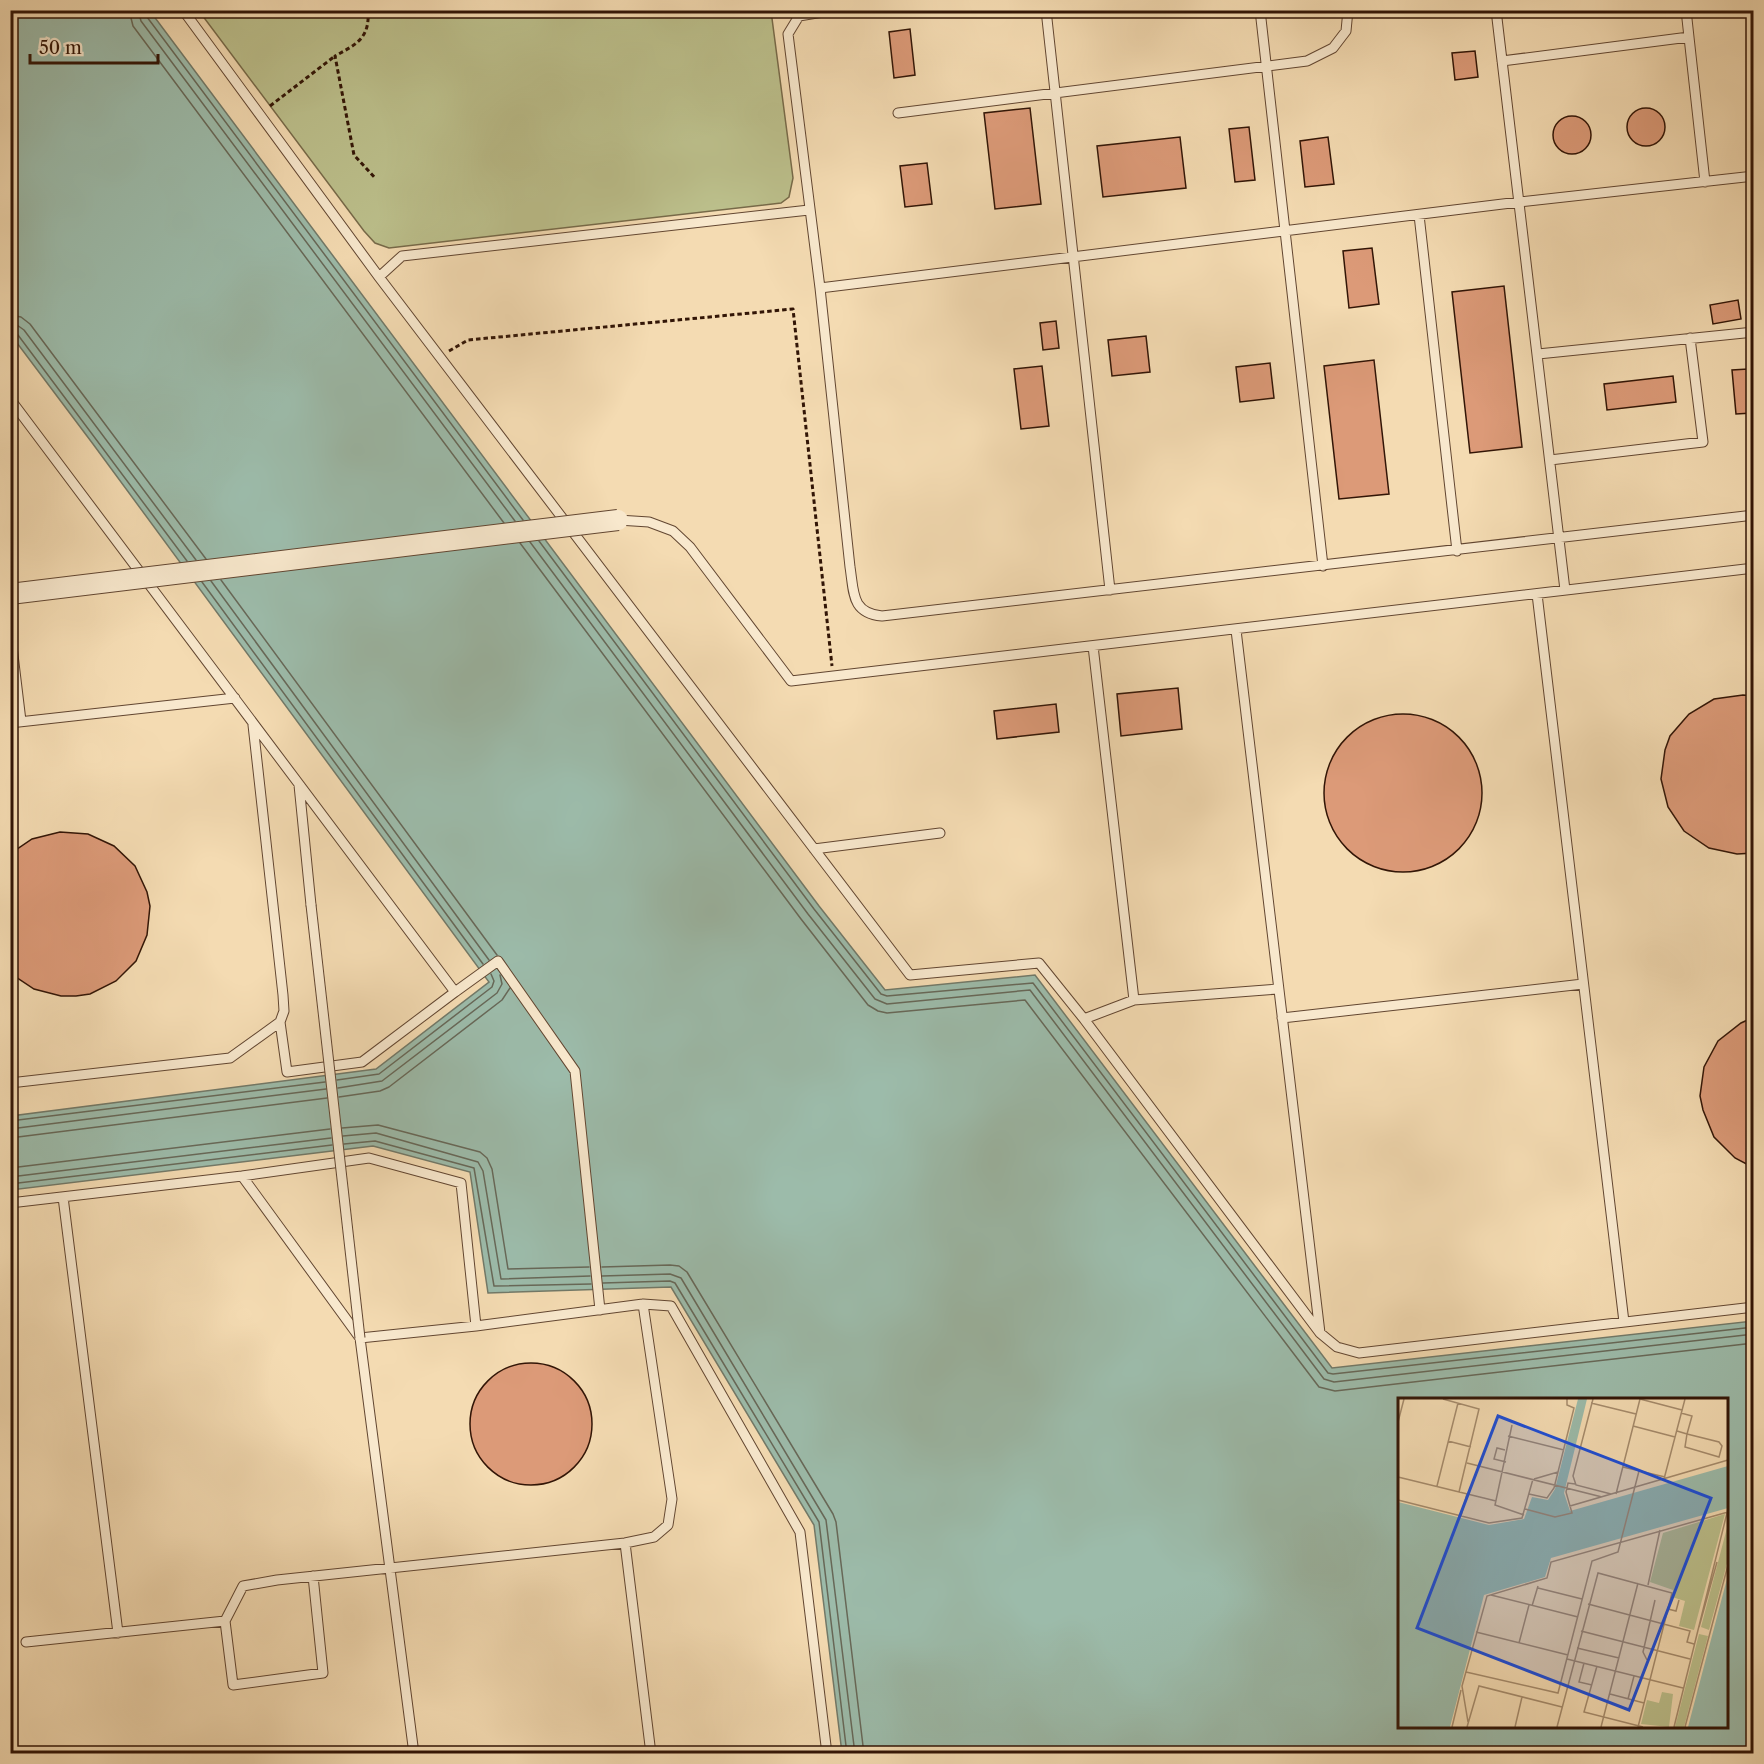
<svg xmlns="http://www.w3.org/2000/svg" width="1764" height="1764" font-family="'Libre Caslon Text',serif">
  <rect width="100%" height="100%" fill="#f4dbb2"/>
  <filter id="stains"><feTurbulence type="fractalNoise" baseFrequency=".00333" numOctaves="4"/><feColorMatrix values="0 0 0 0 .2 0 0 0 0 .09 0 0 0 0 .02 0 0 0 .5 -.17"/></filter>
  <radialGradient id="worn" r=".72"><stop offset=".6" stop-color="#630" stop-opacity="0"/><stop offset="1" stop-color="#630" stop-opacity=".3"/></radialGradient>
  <path fill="#bcc08c" stroke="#776a49" stroke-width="1.5" d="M199,11H771L793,178L789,197L781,203L389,248L375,243L364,231Z"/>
  <path fill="#9cbbaa" stroke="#727968" stroke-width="1.5" fill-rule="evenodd" d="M11,11H150L819,906L885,990L1035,975L1332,1368L1753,1321V1753H842L814,1525L671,1287L488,1293L470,1172L373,1146L11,1190V1116L376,1069L489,982L93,444L11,335ZM1400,1400H1726V1726H1400Z"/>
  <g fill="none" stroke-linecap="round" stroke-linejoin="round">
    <path stroke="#676858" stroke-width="1.5" d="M129,10L133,26L504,523
      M138,10L141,21L515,521
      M145,10L147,17L523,520
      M10,315L21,317L30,324L206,559
      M10,324L17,325L24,330L196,560
      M10,332L18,335L187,561
      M539,541L814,909L881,994L887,996L1033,983L1328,1373L1333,1374L1754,1327
      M530,542L808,914L875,999L887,1004L1030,990L1324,1379L1334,1382L1754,1334
      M520,543L801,919L868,1005L878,1011L887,1013L1025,1000L1319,1387L1335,1391L1754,1343
      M221,580L497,955
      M211,581L489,960
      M202,582L483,964
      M337,1080L379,1074L492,987L494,981L491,974
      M338,1088L382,1081L497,993L502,984L500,975
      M339,1097L380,1091L389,1087L502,1000L510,988
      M10,1121L325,1082
      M342,1128L378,1125L480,1152L487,1158L492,1169L508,1269L589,1267
      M10,1129L326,1089
      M343,1136L376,1133L478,1162L483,1171L501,1279L590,1276
      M10,1138L327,1098
      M344,1144L375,1141L474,1168L494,1286L591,1284
      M10,1168L330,1129
      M10,1177L331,1138
      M10,1184L332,1145
      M602,1267L670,1265L679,1266L687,1272L833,1514L836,1522L864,1754
      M602,1276L670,1274L681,1278L826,1520L855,1754
      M603,1283L670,1281L675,1283L819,1522L847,1754"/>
  </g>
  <path fill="#dc9a78" stroke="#321506" stroke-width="1.5" d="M910,29L915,75L894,78L889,32Z
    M1475,51L1478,77L1455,80L1452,53Z
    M1030,108L1041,204L995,209L984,113Z
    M1627 127a19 19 0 1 1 38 0a19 19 0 1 1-38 0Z
    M1553 135a19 19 0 1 1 38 0a19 19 0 1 1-38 0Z
    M1249,127L1255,180L1235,182L1229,129Z
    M1180,137L1186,188L1103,197L1097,146Z
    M1328,137L1334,184L1305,187L1300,141Z
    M927,163L932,204L905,207L900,166Z
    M1372,248L1379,304L1349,308L1343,251Z
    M1504,286L1522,447L1470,453L1452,292Z
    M1738,300L1741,319L1713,324L1710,305Z
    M1056,321L1059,348L1043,350L1040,323Z
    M1146,336L1150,372L1112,376L1108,340Z
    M1374,360L1389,494L1339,499L1324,366Z
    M1270,363L1274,398L1240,402L1236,367Z
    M1042,366L1049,426L1021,429L1014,369Z
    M1748,369L1752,413L1736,414L1732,370Z
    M1673,376L1676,402L1607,410L1604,384Z
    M1178,688L1182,729L1121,736L1117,694Z
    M1743,695L1754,696V853L1737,854L1709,848L1684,831L1668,807L1661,779L1665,750L1670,736L1689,714L1714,699Z
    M1056,704L1059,732L997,739L994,711Z
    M1324 793a79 79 0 1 1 158 0a79 79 0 1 1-158 0Z
    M60,832L88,834L114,846L135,866L147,892L150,906L147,935L136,961L116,981L90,994L76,996H61L34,989L10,973V854L32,839Z
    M1754,1017V1168L1735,1158L1714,1137L1703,1110L1700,1096L1704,1067L1718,1041L1741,1023Z
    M470 1424a61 61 0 1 1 122 0a61 61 0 1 1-122 0Z"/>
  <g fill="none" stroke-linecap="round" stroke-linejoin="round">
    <g stroke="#624631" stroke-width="11">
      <path id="service" d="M183,10L379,277L910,975L1039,963L1084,1019L1320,1333L1337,1347L1359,1353L1754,1307
        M835,10L799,16L788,34L820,288L850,567C854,592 851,613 882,616L1754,515
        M1046,10L1110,590
        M1260,10L1323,566
        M1496,10L1565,590
        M1686,10L1705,182
        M1502,61L1689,37
        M898,113L1307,61L1333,48L1346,31L1348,10
        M1419,215L1457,551
        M379,277L402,256L809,210
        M820,288L1519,202L1754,176
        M1538,354L1754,332
        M10,399L455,992L362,1062L287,1072L280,1022
        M1550,460L1703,442L1690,338
        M618,520L649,522L673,531L690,547L791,681L1754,568
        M1537,594L1624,1322
        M10,630L21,721
        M1236,630L1320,1333
        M1093,646L1134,1000
        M10,723L235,698
        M299,785L311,905
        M814,849L940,833
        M455,992L498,961L575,1071L600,1310
        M1282,1018L1583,984
        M1084,1019L1134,1000L1278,989
        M10,1083L230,1058L280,1022L284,1011L283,995L253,725
        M242,1176L360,1338L414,1754
        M63,1197L118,1633
        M10,1203L242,1176L369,1158L461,1183L476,1326
        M360,1338L476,1326L643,1304L671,1306L800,1532L827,1754
        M625,1543L651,1754
        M225,1621L233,1685L323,1673L313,1576
        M26,1642L225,1621L243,1586L277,1580L625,1543L654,1537L668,1525L672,1499L643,1304
        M813,1754L827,1752"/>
    </g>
    <path stroke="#321506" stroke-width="3" stroke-dasharray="4.5 3" stroke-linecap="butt" d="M368,10C370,38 357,44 335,56L354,155L376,179
      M270,106L335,56
      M449,351L468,340L793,309L832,666"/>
    <use href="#service" stroke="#f8e8cd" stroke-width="9"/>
    <g stroke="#624631" stroke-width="11" stroke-linecap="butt">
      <path id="service-bridge" d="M311,905L360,1338"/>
    </g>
    <g stroke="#624631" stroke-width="22" stroke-linecap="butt">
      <path id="minor-bridge" d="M10,594L618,520"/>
    </g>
    <use href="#service-bridge" stroke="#f8e8cd" stroke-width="9"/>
    <use href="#minor-bridge" stroke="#f8e8cd" stroke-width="20"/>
  </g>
  <g transform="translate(1398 1398)">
    <rect width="330" height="330" fill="#f4dbb2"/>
    <path d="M327,116L296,232L281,228L287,203L274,199L275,192L252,184L265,135ZM330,126V162L311,232L303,229ZM301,236L310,238L286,329H277ZM264,294L275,296L271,329L243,326L249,302L261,305Z" fill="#bcc08c"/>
    <path d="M180,1H189L166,95L172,113L330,68V110L153,160L147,179L86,197L52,329H0V104L91,127L126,121L134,99L150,102L157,91ZM330,177V329H290Z" fill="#9cbbaa"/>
    <path fill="none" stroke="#a68c6d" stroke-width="1.5" d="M45,1L81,11L61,94M195,1L175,78L178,87L213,96M242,1L284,12M193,5L238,16M0,24L6,1M114,27L97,107L126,117M235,28L277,39M279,33L289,36L321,44L324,48L321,59L287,49L289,36L294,18L283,15M110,38L166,52M50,43L73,49M107,52L99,50L96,61L108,64M69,65L204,99M225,69L267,79M0,79L98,103M136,81L160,74M266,81L287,1M177,86L170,85L168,94L172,108L330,62M39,88L60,5M131,96L149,100L156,90L176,10L169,7V1M218,96L242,1M0,102L91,125L124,120L135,81M127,111L157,119L174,115L172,108M63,118L69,96M250,187L262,132M140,190L184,201M93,197L180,219M190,206L292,233L289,244L296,246M134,208L140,188M270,211L278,213L281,202M301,229L319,164M183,233L292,261M78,234L170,257M121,245L131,207M179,250L221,260M169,261L285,290M249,262L245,254L257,202M186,265L181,284L194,287M199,268L186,314L245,329M68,274L160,295L194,163L220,154L241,73M212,296L246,305M230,301L236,278M70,324L64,288L89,198L149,180L153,164L330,114M54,329L63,292M69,329L81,288L164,309M117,329L124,299M159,329L200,175L274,195L240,329M203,329L240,185M276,329L330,111M287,329L330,167"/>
    <path fill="#1d4ed8" fill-opacity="0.15" stroke="#1d4ed8" stroke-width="3" d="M100,18L313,100L231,312L19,230Z"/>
    <rect width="330" height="330" fill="none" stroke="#321506" stroke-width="3"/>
  </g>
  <rect width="1764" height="1764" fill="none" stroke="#f4dbb2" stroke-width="36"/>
  <rect x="12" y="12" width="1740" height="1740" fill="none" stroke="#321506" stroke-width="3"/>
  <rect x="18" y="18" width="1728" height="1728" fill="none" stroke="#321506" stroke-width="1.5"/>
  <path d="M30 54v9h128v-9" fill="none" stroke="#321506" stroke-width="3"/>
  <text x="39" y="54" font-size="18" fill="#321506" stroke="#f8e8cd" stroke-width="4.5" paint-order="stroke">50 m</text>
  <rect width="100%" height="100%" filter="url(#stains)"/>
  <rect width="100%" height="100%" fill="url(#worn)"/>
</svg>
